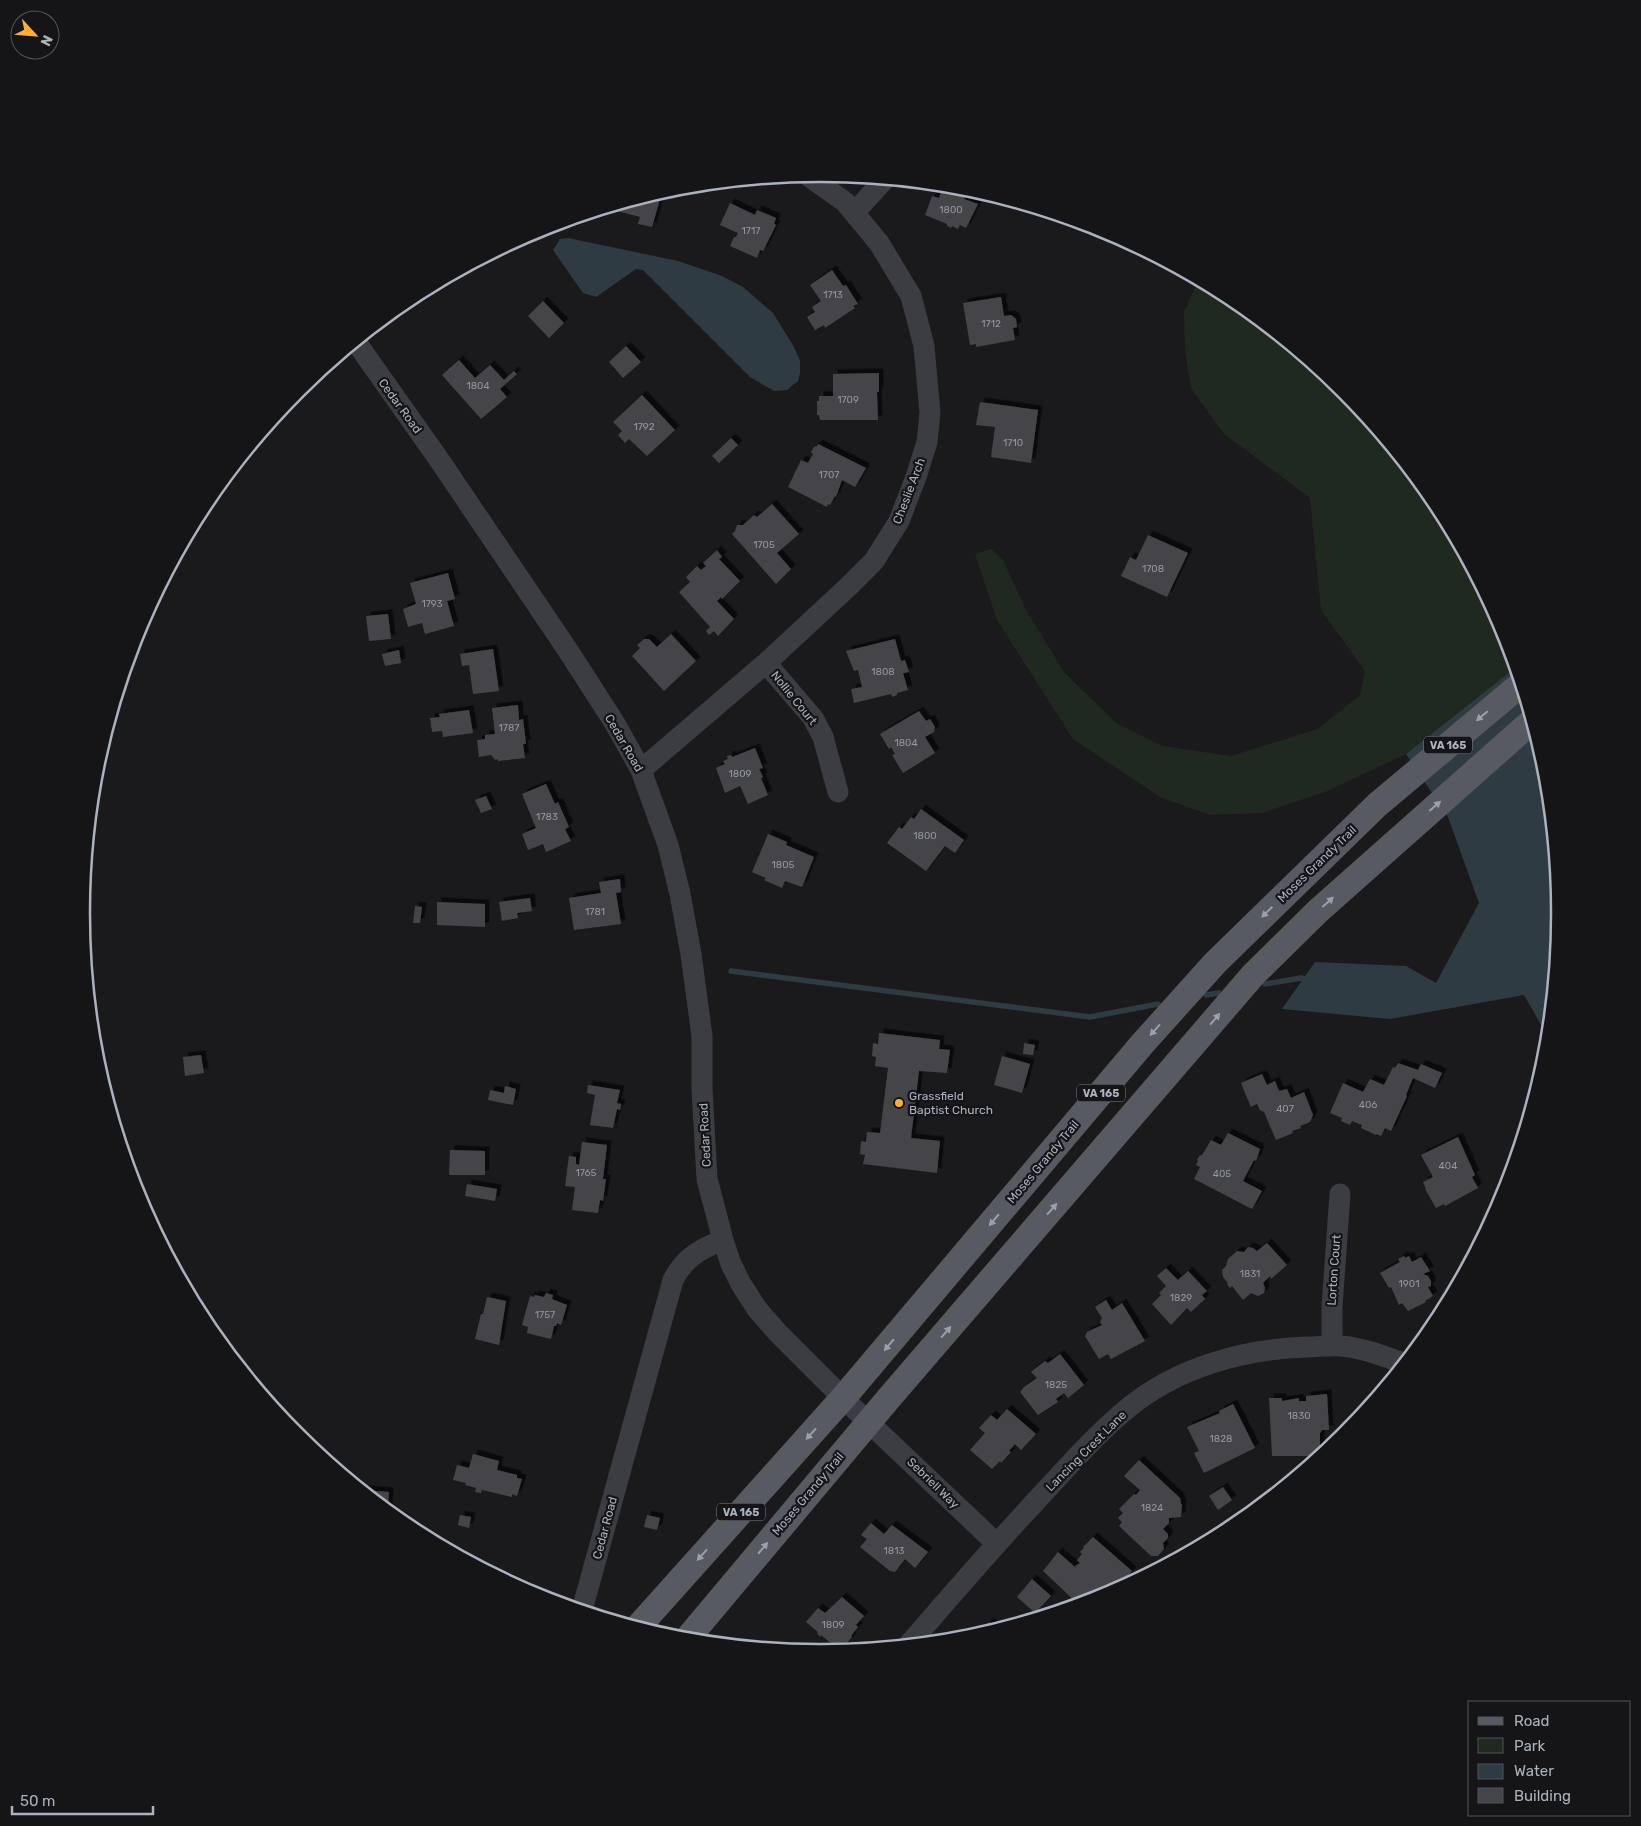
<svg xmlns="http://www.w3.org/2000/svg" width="1641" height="1826" font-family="Rubik,sans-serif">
  <defs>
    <filter id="shadow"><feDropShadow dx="4.5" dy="-4.5" stdDeviation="0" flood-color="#0009"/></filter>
  </defs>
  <rect width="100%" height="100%" fill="#1a1a1d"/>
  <path fill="#202920" d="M1198,281L1231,299L1343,390L1435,503L1504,630L1515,668L1406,754L1325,792L1262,813L1211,815L1162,798L1073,739L997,620L975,554L991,549L1003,560L1026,610L1064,672L1116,723L1162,746L1231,756L1318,729L1360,695L1365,671L1321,610L1310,498L1224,434L1191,388L1185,350L1184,312Z"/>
  <path fill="#2f3b42" d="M568,238L678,261L722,276L743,287L773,313L794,347L800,361V373L798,381L787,390L774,391L750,377L643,270L636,269L596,297L583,293L553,250L560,239Z
    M1515,668L1546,769L1560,913L1548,1037L1524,995L1390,1019L1282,1009L1315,962L1406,966L1436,983L1479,903L1448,817L1406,754Z"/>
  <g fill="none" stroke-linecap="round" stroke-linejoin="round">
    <path stroke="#2f3b42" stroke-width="5.5" d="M731,971L1090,1017L1158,1004
      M1265,984L1301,978L1309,980
      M1206,995L1219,993"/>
  </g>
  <path fill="#44454a" filter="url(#shadow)" d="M943,186L968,189L964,199L978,204L966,228L960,225L958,229L952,226L951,228L947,226V224L925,215L932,196L939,198Z
    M662,192L652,227L638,224L640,217L613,210V207Z
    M730,203L755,215L757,210L776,218L774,224L776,225L763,251L760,250L757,258L730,246L734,237H736L738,233L720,225Z
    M832,270L843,286L846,285L858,304L853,306L855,308L825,328L824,325L815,330L807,317L815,312L812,307L821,301L810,285Z
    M1001,297L1004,316L1011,315L1016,319L1017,327L1013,328L1015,340L976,347V344L970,345L963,303Z
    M543,301L564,323L549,338L528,316Z
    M626,346L641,362L623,378L609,362Z
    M459,360L475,378L490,365L504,380L514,371L517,374L500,389L507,397L481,419L442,375Z
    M879,373V392H877L878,420H820L819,415H817V401H819V396H833V374Z
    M642,395L675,430L647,456L629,439L625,443L618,435L622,431L613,422Z
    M980,402L1038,410L1031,463L991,457L995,427L976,425Z
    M731,438L738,445L719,463L712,456Z
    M818,444L866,468L855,487L842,480L836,497L835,496L830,505L828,504L827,507L788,487L801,460L808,463L813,454L811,452L814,447L817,446Z
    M772,504L799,534L777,553L791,569L776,584L732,534L735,531L737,525H743L754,515L757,517Z
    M1148,535L1188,553L1167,597L1121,576L1130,557L1136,560Z
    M717,550L722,557L719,559L740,581L722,599L721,597L717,601L734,619L718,636L714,631L709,635L706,631L710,627L679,592L690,582L686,577L697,566L701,570L706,566L703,563Z
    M448,573L455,599L447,601L454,626L425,634L422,623L408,627L403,609L416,604L410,583Z
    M388,614L391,639L369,641L366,616Z
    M671,634L696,661L664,691L632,656L640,648L637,645L644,639H649L657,647Z
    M895,639L901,661L905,660L909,672L903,673L908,690L897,693V695L892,697L891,694L854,703L851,689L862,687L858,670L854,671L846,651Z
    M493,649L499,691L473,694L469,665L462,666L460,654Z
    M399,650L401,663L385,666L382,654Z
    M518,705L519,720L523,719L526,744H523L525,758L498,761V759L495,760L491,755L479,757L477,740L485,739V735L495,734L492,708Z
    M469,710L473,733L443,737L442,731L432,732L430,718L440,717L439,714Z
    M919,711L926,721L930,719L935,727L934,732L925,737L935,753L903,773L892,755L895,754L891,747L889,749L880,734Z
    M755,748L763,768L759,769L763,777L761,778L768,795L748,804L740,786L725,793L716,768L725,764L723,761L728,759L727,756L731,755L732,757Z
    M546,784L555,804L558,802L569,827L565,829L571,841L546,852L543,844L528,850L522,834L536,828L522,794Z
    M486,796L492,809L481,813L475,800Z
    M921,809L964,840L955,853L945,846L926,871L887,843L899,827L902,829L911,817L914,819Z
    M768,834L787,842L786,845L814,857L802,887L785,881L782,888L764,880L766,878L752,872Z
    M620,879L621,892L616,893L621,924L574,930L569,898L601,893L599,882Z
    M530,898L532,911L517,913L518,918L502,921L499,902Z
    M437,902L485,904V927L437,925Z
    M415,906L422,907L420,923H413Z
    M879,1033L940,1040L939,1049L950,1050L947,1073L919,1071L911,1138L940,1141L937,1173L863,1164L865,1155L860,1154L861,1141L866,1142L867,1132L880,1133L888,1068L875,1066L876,1057L872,1056L873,1043L878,1044Z
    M1024,1043L1035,1045L1033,1055L1023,1054Z
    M201,1055L204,1073L185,1076L183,1057Z
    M1002,1056L1030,1064L1022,1093L994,1085Z
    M1398,1063L1418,1070L1421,1064L1442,1073L1435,1088L1413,1078L1406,1095L1407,1096L1391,1131L1385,1128L1381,1136L1376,1134V1135L1361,1128L1362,1125L1352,1121L1350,1125L1341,1121L1342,1118L1330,1113L1343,1083L1363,1092L1370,1079L1384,1085L1393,1067L1395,1068Z
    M1262,1074L1267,1085L1275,1081L1279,1091L1287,1089L1291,1098L1304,1092L1313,1115L1310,1122L1300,1126L1301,1128L1292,1131L1293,1133L1276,1140L1264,1112L1260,1110L1257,1104L1251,1107L1241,1083Z
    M588,1085L620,1090L617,1103L621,1104L620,1110L617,1109L613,1128L590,1125L595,1095L587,1093Z
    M505,1086L516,1089L513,1105L488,1100L490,1090L504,1093Z
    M1228,1133L1260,1149L1256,1161L1254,1160L1243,1181L1262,1191L1252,1209L1194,1179L1200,1167L1196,1165L1198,1161L1197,1160L1200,1155L1201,1156L1204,1152L1211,1140L1221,1145Z
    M1458,1137L1475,1175L1472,1177L1478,1188L1445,1206L1444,1204L1436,1208L1425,1189H1426L1423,1182L1433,1177L1421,1155Z
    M582,1142L607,1145L603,1179H606L603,1201L600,1200L598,1213L572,1210L575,1187L565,1186L569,1156L576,1157V1164L579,1165Z
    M450,1150L485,1151V1175H449Z
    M467,1184L497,1189L495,1201L465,1196Z
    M1267,1243L1287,1265L1271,1279L1270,1276L1263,1283L1265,1288L1264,1293L1258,1296L1251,1293L1243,1300L1232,1286L1230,1288L1227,1284L1228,1283L1223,1277L1222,1270L1226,1266L1228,1259L1237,1251L1244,1252L1248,1247L1253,1248L1257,1251Z
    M1404,1256L1405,1258L1409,1256L1412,1262L1421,1257L1430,1271L1423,1274L1428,1276L1431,1281V1286L1428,1287L1433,1296L1425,1301L1426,1302L1408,1311L1402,1303L1399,1305L1391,1287L1389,1288L1380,1273L1400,1262L1398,1259Z
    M1166,1268L1178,1280L1188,1271L1207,1291L1202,1295L1205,1299L1191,1312L1187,1308L1171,1325L1152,1304L1161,1295L1159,1293L1166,1286L1157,1276Z
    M546,1293L553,1295L552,1299L567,1305L561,1325L557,1323L556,1326H554L551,1339L527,1333L528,1327L522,1325L530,1296L534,1297L535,1295L544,1297Z
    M487,1297L506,1301L499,1345L475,1339L481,1314H483Z
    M1106,1300L1112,1310L1122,1303L1145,1341L1111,1359L1108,1354L1099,1359L1085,1336L1087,1332L1102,1325L1100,1322L1102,1318L1095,1307Z
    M1060,1354L1084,1385L1068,1398L1064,1393L1056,1399L1058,1402L1038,1415L1020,1392L1024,1387L1037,1378L1031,1372L1045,1361L1048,1363Z
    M1327,1394L1329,1430H1322L1320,1433V1448L1312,1456H1272L1269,1398H1282V1401L1299,1398V1401H1306V1396Z
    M1233,1404L1255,1448L1204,1473L1194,1453L1199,1451L1187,1427L1220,1413L1219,1411Z
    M1007,1409L1036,1434L1021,1450L1015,1444L1009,1451L1011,1452L1001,1463L1000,1461L992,1469L970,1450L985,1433L979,1428L991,1415L997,1420Z
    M473,1454L499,1461L497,1470L517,1475V1478L522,1479L517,1496L512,1494V1497L482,1490L481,1493L475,1492L476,1488L465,1485L466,1483L453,1480L457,1465L469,1468Z
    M1139,1460L1180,1498L1181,1504H1182L1181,1517L1169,1518V1523L1163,1529L1168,1534V1538L1163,1543L1164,1549L1158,1556H1151L1119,1526L1122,1522L1118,1518L1123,1513L1119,1509L1134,1494L1136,1495L1140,1490L1124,1476Z
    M1223,1487L1232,1500L1218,1510L1209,1496Z
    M364,1490L389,1492L388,1510L384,1507Z
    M460,1515L471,1517L469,1528L458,1525Z
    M647,1515L660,1518L657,1530L644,1527Z
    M871,1523L884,1534L892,1525L928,1552L915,1568L905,1559L895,1572L890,1571L860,1547L867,1539L861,1535Z
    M1093,1537L1132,1571L1116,1589L1103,1596L1078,1604L1043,1571L1058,1552L1076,1568L1075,1566L1080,1563L1077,1560L1082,1554L1080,1552L1084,1548L1083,1547Z
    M1032,1579L1051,1596L1035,1613L1017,1597Z
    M842,1597L864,1616L856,1625L858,1627L851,1636L852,1637L841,1650H839L821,1635L820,1637L817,1633L818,1632L806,1622L818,1608L825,1613Z
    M989,1622L997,1628L976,1635L983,1627L984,1628Z"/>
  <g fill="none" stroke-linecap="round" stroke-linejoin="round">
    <path stroke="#3b3d42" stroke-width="21" d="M854,213L884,180
      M356,342L440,461L567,649L614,722L641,770L668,845L680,894L691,954L702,1036V1089L707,1179L723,1240L731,1264L741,1284L757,1309L777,1332L843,1398L997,1544
      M766,663L813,718L823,737L838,792
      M641,770L766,663L849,586L874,561L899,521L916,477L927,442L930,413L924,346L911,296L879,243L845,202L807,175
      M1332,1346V1307L1340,1194
      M582,1610L673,1280C684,1258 700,1249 723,1240
      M910,1643C951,1596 992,1548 1035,1502C1065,1470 1094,1436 1128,1408C1178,1367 1244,1349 1307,1347C1318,1347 1330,1345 1341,1346C1363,1348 1383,1356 1403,1363"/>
    <path stroke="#575a61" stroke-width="26" d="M638,1627L843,1398L1143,1043L1215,963L1377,805L1520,685
      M687,1639L889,1398L1253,975L1318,911L1531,722"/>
  </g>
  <defs><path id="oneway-solid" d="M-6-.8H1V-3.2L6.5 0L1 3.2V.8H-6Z" transform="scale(1.25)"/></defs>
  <g fill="#9ba0ab">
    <use href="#oneway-solid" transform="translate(1482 716) rotate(140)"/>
    <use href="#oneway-solid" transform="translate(1435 806) rotate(-41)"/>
    <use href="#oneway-solid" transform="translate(1328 902) rotate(-42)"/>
    <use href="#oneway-solid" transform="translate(1267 912) rotate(136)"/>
    <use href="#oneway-solid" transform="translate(1215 1019) rotate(-49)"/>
    <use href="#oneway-solid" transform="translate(1155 1030) rotate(132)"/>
    <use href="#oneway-solid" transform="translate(1052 1209) rotate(-49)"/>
    <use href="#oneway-solid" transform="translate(994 1220) rotate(130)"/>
    <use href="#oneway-solid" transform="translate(946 1332) rotate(-49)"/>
    <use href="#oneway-solid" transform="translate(889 1345) rotate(130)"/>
    <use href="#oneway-solid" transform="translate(811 1434) rotate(132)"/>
    <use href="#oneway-solid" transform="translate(763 1548) rotate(-50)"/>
    <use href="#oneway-solid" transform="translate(702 1555) rotate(132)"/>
  </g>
  <circle fill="#feae32" stroke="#151518" stroke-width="2" cx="899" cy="1103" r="5"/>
  <g text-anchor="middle" stroke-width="4.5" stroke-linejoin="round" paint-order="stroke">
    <g font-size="10" fill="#9297a0">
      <text x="951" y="213">1800</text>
      <text x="751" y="234">1717</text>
      <text x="833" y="298">1713</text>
      <text x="991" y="327">1712</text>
      <text x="478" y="389">1804</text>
      <text x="848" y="403">1709</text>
      <text x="644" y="430">1792</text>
      <text x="1013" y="446">1710</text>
      <text x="829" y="478">1707</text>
      <text x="764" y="548">1705</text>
      <text x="1153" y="572">1708</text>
      <text x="432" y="607">1793</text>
      <text x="883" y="675">1808</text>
      <text x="509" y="731">1787</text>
      <text x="906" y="746">1804</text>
      <text x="740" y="777">1809</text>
      <text x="547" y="820">1783</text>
      <text x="925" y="839">1800</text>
      <text x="783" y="868">1805</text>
      <text x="595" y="915">1781</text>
      <text x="1368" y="1108">406</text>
      <text x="1285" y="1112">407</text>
      <text x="1448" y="1169">404</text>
      <text x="586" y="1176">1765</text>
      <text x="1222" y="1177">405</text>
      <text x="1250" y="1277">1831</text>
      <text x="1409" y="1287">1901</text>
      <text x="1181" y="1301">1829</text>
      <text x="545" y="1318">1757</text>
      <text x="1056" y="1388">1825</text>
      <text x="1299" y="1419">1830</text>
      <text x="1221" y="1442">1828</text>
      <text x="1152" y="1511">1824</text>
      <text x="894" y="1554">1813</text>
      <text x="833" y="1628">1809</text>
    </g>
    <g fill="#151518" stroke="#7f838c" stroke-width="1">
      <rect x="1424" y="736.5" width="48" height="17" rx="4"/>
      <rect x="1077" y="1084.5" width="48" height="17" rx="4"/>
      <rect x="717" y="1503.5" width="48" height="17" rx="4"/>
    </g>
    <g font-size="11" font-weight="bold" fill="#acb2bd">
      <text x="1448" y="749">VA 165</text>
      <text x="1101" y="1097">VA 165</text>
      <text x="741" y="1516">VA 165</text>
    </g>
    <g font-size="12" fill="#acb2bd" stroke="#151518">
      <text transform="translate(400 406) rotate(54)" y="4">Cedar Road</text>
      <text transform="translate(909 491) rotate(-69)" y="4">Cheslie Arch</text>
      <text transform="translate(794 698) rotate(51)" y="4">Nollie Court</text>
      <text transform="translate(624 743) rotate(60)" y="4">Cedar Road</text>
      <text transform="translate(1317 864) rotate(-44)" y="4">Moses Grandy Trail</text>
      <text transform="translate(705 1135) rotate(-93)" y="4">Cedar Road</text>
      <text transform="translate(1043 1162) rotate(-50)" y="4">Moses Grandy Trail</text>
      <text transform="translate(1334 1270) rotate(-86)" y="4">Lorton Court</text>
      <text transform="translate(1086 1451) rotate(-45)" y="4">Lancing Crest Lane</text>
      <text transform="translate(933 1483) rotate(44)" y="4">Sebriell Way</text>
      <text transform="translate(808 1494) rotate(-50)" y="4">Moses Grandy Trail</text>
      <text transform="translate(605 1528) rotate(-75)" y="4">Cedar Road</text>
    </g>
    <g font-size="12" fill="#acb2bd" stroke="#151518" text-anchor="start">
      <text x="909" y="1100">Grassfield<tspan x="909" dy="14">Baptist Church</tspan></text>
    </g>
  </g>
  <path d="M0 0H1641V1826H0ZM820 182H821A730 730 0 0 1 1551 912V914A730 730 0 0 1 821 1644H820A730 730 0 0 1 90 914V912A730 730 0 0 1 820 182Z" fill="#151518" fill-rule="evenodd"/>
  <path fill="none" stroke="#acb2bd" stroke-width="2.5" d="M820 182H821A730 730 0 0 1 1551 912V914A730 730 0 0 1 821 1644H820A730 730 0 0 1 90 914V912A730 730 0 0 1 820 182Z"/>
  <rect x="1468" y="1701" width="162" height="115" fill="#151518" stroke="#51545a"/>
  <rect x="1478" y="1717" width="25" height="8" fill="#575a61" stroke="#51545a"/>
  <text x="1514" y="1726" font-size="15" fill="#acb2bd">Road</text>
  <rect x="1478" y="1738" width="25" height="15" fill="#202920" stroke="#51545a"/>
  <text x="1514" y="1751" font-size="15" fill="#acb2bd">Park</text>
  <rect x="1478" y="1764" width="25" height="15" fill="#2f3b42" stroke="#51545a"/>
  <text x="1514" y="1776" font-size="15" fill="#acb2bd">Water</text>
  <rect x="1478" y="1788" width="25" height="15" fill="#44454a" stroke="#51545a"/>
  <text x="1514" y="1801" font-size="15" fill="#acb2bd">Building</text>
  <g transform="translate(35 35) rotate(116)"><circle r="24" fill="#151518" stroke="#51545a"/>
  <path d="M0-4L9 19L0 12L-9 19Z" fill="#feae32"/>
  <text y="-8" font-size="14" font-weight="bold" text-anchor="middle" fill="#acb2bd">N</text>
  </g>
  <path d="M12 1806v8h141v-8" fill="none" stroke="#acb2bd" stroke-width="2.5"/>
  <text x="20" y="1806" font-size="15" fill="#acb2bd" stroke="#151518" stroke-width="4" paint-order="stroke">50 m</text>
</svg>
